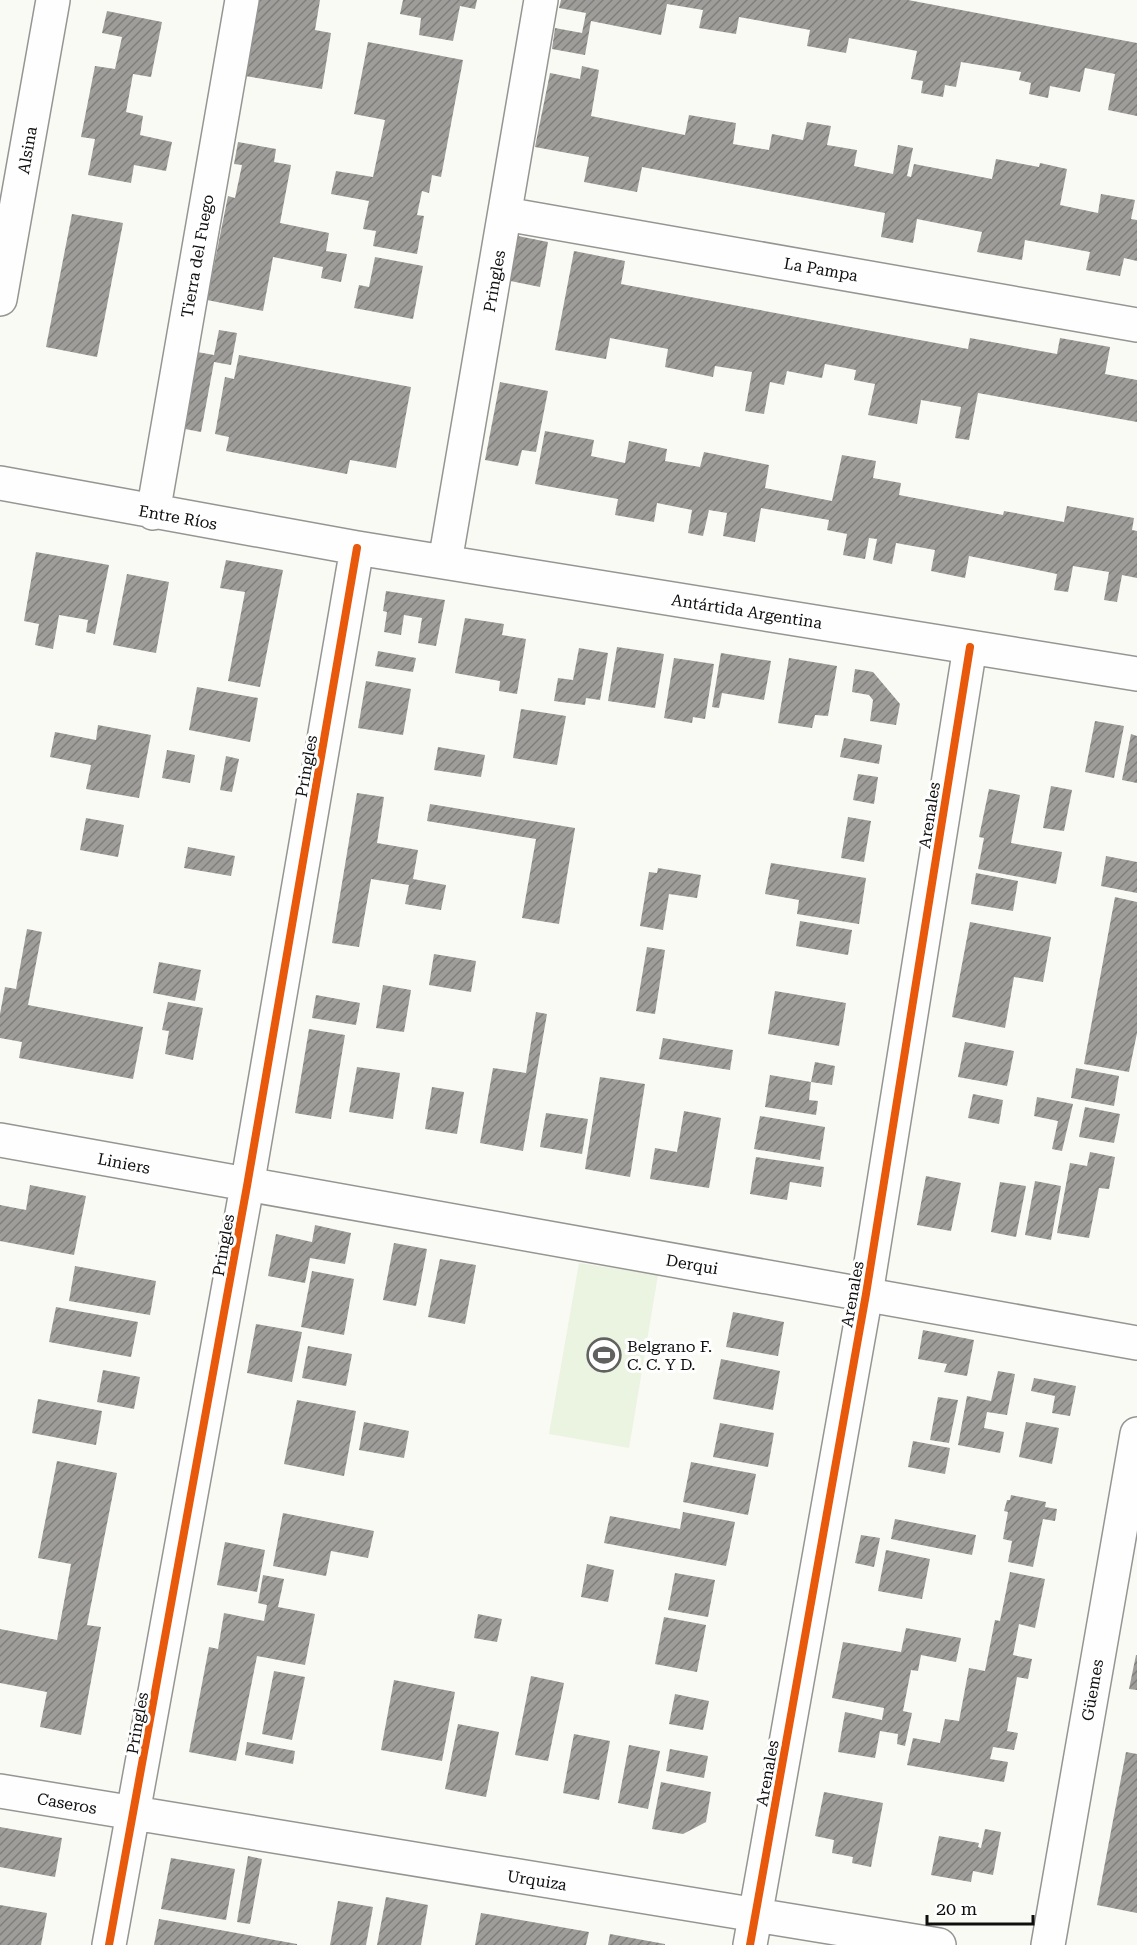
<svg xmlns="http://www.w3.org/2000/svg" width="1137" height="1945" font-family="'Roboto Serif',serif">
  <defs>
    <pattern id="building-hatch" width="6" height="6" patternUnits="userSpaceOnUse" patternTransform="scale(1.5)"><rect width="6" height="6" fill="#9e9d9a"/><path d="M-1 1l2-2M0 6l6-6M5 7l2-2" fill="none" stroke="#7f7e7c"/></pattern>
  </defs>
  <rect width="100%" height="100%" fill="#fafaf5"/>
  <path fill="#ebf3e1" d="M579,1263L658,1275L629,1448L549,1434Z"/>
  <path fill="url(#building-hatch)" d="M259,0H320L315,30L331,33L322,89L245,76Z
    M403,0H477L475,9L460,6L453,41L419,35L421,18L400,14Z
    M561,0H908L1137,43V116L1108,110L1115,74L1085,68L1080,92L1050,86L1048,98L1029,94L1031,83L1019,80L1021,72L961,62L956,87L945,85L943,97L921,93L923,81L911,79L917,51L849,38L846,53L807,46L810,30L739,17L736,34L699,28L703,10L667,4L661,35L591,21L585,55L552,49L555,28L582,33L586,13L559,8Z
    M107,11L162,22L151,77L133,74L126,112L143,116L140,135L172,142L166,171L134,165L131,183L88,175L95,139L81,137L95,66L115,69L122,37L102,33Z
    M368,42L463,60L441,177L432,175L429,193L422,191L417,215L424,216L417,254L373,246L376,231L363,229L369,201L331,194L336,171L373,177L385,120L354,114Z
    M582,66L599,70L591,116L685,135L689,115L736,123L733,144L769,150L772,134L803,140L807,122L831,126L827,145L857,150L854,166L893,174L898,145L913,148L907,176L911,177L914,164L992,179L996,159L1039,167L1040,163L1067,169L1060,205L1098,213L1101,194L1135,200L1131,219L1137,220V261L1124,258L1120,276L1086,270L1090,252L1025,240L1022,260L977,252L982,232L917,219L913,243L881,237L885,213L642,167L637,192L584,182L589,157L535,147L550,73L580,79Z
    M238,142L276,149L274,162L291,165L280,223L329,233L326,251L347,254L341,282L321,278L323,267L273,257L263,311L207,300L228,196L235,198L242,165L234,164Z
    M72,214L123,223L97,357L46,347Z
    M508,234L548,242L540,287L500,279Z
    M574,251L625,261L621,284L968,349L970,338L1057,354L1060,338L1110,347L1105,374L1137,380V422L978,393L969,440L955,438L961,407L921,400L917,424L868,415L875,384L854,380L856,370L825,364L822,378L787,371L784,385L770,382L764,414L745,411L752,372L715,366L713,377L665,367L668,349L610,338L606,359L555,350Z
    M375,257L423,266L413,319L354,308L359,285L369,287Z
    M219,330L237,333L231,365L214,362L201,432L185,429L188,415L175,412L186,350L214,355Z
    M239,355L411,387L396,468L350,460L347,474L226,451L229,437L215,434L225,377L234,379Z
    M500,382L548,391L536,452L522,450L518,466L485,460Z
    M545,431L594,440L591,456L625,463L629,441L667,449L665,461L700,467L704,452L769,465L765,488L832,501L842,455L876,461L873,478L901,483L899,495L1003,515L1004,511L1064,522L1067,506L1134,518L1132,530L1137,531V578L1122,575L1117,602L1104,600L1109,572L1073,566L1068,592L1054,590L1057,574L969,556L965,578L931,571L935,550L896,543L892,564L873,560L877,539L869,538L865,559L843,555L847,534L827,530L829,520L761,508L755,542L723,536L727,513L709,510L703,536L688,533L692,510L657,503L654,522L615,515L618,499L535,484Z
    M36,552L109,565L95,634L86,632L88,620L59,615L53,649L35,645L39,624L24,621Z
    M226,560L283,570L260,687L228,681L245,592L220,588Z
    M127,574L169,582L156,653L113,645Z
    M386,591L445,600L436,646L418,643L422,618L404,615L401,635L384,632L387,612L383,611Z
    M465,618L504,624L502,635L526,639L517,694L499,691L500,681L455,673Z
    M617,647L664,654L655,708L608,701Z
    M579,648L608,653L600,700L586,698L585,705L554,701L558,678L573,680Z
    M378,651L416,658L413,672L375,666Z
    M721,653L771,661L764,700L722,693L719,708L712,707Z
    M674,658L714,664L705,719L693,717L692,723L664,718Z
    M789,658L837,666L828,716L815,715L812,728L778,723Z
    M855,669L873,672L900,704L896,725L870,721L873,700L869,695L852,692Z
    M366,681L411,689L403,735L358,728Z
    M197,687L258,698L250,742L189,730Z
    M521,709L566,716L557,765L513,758Z
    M1095,721L1124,726L1114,778L1085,772Z
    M98,725L151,735L139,798L86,789L91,765L50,757L55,732L96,740Z
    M1131,734L1137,736V783L1122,780Z
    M844,738L882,745L879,764L840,757Z
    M438,747L485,755L481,777L434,770Z
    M167,750L195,755L190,783L162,778Z
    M226,756L239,759L232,792L220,790Z
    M858,774L878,777L874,804L853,800Z
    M1051,786L1072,790L1064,831L1043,828Z
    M989,789L1020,795L1011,843L1062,852L1056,884L978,869L984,838L979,837Z
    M357,793L384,797L377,843L418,850L413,879L446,885L441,910L405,904L409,885L371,879L359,947L332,943Z
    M430,804L575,828L559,924L522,918L536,839L427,821Z
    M848,817L871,821L864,862L841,858Z
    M86,818L124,825L118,857L80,850Z
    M188,847L235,856L231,876L184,868Z
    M1106,856L1137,862V893L1101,886Z
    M771,863L866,878L859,924L797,914L799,900L765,894Z
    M658,868L701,875L697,898L669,894L663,930L640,926L649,872L657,873Z
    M976,873L1018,881L1013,911L971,904Z
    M1115,897L1137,902V1033L1129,1072L1084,1064Z
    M800,921L852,930L848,955L796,946Z
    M970,922L1051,937L1043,982L1014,977L1005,1028L952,1017Z
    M27,929L42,932L28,1005L143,1027L133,1079L19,1058L22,1042L0,1038V1014L5,987L16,989Z
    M647,947L665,950L655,1014L636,1011Z
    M434,954L476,961L471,992L429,985Z
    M159,962L201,970L195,1001L153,993Z
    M383,985L411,990L404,1032L376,1028Z
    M775,991L846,1003L839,1046L768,1034Z
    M316,995L360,1003L356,1025L312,1018Z
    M168,1002L203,1008L193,1060L165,1054L169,1031L162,1030Z
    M536,1012L547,1014L523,1151L480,1143L493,1068L526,1073Z
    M309,1029L345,1035L331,1119L295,1113Z
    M663,1038L733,1050L730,1070L659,1059Z
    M965,1042L1014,1051L1007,1086L958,1077Z
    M815,1062L835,1066L832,1085L811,1082Z
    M357,1067L400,1073L393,1119L349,1112Z
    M1076,1068L1119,1076L1114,1106L1071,1098Z
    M770,1075L811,1082L809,1100L818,1101L816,1115L765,1107Z
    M600,1077L645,1084L630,1177L585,1169Z
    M432,1087L464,1092L457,1134L425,1129Z
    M973,1094L1003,1100L999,1124L968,1118Z
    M1037,1097L1073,1104L1062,1151L1052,1149L1058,1121L1034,1116Z
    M1085,1107L1120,1114L1114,1143L1079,1137Z
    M684,1111L721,1118L709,1188L650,1179L655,1148L677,1152Z
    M546,1113L588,1119L582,1154L540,1147Z
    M760,1116L825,1127L820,1160L754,1149Z
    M1090,1152L1115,1157L1109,1189L1099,1188L1089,1238L1057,1233L1070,1163L1087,1166Z
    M756,1157L824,1167L821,1187L790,1182L787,1200L750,1194Z
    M926,1176L961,1183L951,1231L917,1225Z
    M1035,1181L1061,1186L1051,1240L1025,1235Z
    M1000,1182L1026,1186L1016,1237L991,1232Z
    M30,1185L86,1196L74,1255L0,1241V1205L26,1210Z
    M315,1225L351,1233L345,1264L310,1258L305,1283L268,1276L276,1234L312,1242Z
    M394,1243L427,1249L416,1306L383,1300Z
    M440,1259L476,1265L465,1324L428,1317Z
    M75,1266L156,1281L150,1315L69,1301Z
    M312,1271L354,1279L344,1335L301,1327Z
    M56,1307L138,1322L131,1357L49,1342Z
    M733,1312L784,1322L778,1356L726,1347Z
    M256,1324L302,1332L292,1382L247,1373Z
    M923,1330L974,1340L967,1376L944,1372L947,1364L918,1359Z
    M308,1346L352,1354L346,1386L302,1378Z
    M721,1359L780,1371L773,1410L713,1399Z
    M103,1370L140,1377L134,1409L97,1402Z
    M998,1371L1015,1374L1007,1415L987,1412L984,1428L1004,1432L1000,1453L958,1445L967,1396L991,1401Z
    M1034,1378L1076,1386L1070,1416L1052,1413L1055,1396L1031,1391Z
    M938,1397L958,1400L949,1443L930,1440Z
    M38,1399L102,1411L96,1445L32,1433Z
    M297,1400L356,1411L344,1476L284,1464Z
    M364,1422L409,1431L404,1458L359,1450Z
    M1026,1422L1059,1428L1052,1464L1019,1457Z
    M720,1423L774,1433L768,1467L713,1457Z
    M913,1441L950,1448L945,1474L908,1467Z
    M57,1461L117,1473L87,1625L101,1627L81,1735L40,1727L47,1692L0,1683V1629L57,1640L71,1564L38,1558Z
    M691,1462L756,1474L748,1515L683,1502Z
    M1011,1495L1046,1502L1045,1507L1057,1509L1055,1521L1043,1519L1033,1567L1008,1562L1012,1541L1003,1539L1008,1512L1004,1511L1007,1500H1010Z
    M683,1512L735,1522L726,1566L604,1543L610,1516L680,1529Z
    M283,1513L374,1531L368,1558L331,1551L326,1576L273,1566Z
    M895,1519L976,1535L972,1555L891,1539Z
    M861,1535L880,1538L874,1567L855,1563Z
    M225,1542L265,1550L257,1592L217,1585Z
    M886,1550L930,1559L922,1599L878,1591Z
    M587,1564L614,1570L608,1602L581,1597Z
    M1010,1572L1045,1579L1035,1628L1019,1624L1013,1655L1032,1659L1028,1679L1017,1677L1007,1731L1018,1733L1014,1750L993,1747L990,1759L1008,1762L1004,1782L907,1765L913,1738L940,1743L945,1719L959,1721L969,1668L985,1671L995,1620L1000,1621Z
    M675,1573L715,1580L708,1617L668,1610Z
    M263,1575L284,1579L278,1607L315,1614L305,1665L257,1656L236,1761L189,1752L209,1647L218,1649L224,1613L264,1621L267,1605L258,1603Z
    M478,1614L502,1619L497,1642L474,1638Z
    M664,1617L706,1625L697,1672L655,1664Z
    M906,1628L961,1638L956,1662L921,1655L918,1671L911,1670L903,1711L912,1713L905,1746L897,1744L898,1734L880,1731L875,1758L838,1752L845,1712L882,1720L884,1708L832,1698L843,1642L901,1652Z
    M1136,1655H1137V1690L1129,1689Z
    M274,1671L305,1677L292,1740L262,1734Z
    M531,1676L564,1683L548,1761L515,1755Z
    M394,1680L455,1692L442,1761L381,1750Z
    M675,1694L709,1701L703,1730L669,1724Z
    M458,1724L499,1732L486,1797L445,1789Z
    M574,1734L610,1741L599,1800L563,1793Z
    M247,1742L295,1751L293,1764L245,1755Z
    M629,1745L660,1751L648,1809L618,1803Z
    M670,1749L708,1756L704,1778L666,1771Z
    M1126,1752L1137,1754V1913L1097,1905Z
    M661,1782L711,1792L706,1822L683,1834L652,1829Z
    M824,1792L883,1803L871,1867L852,1863L853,1857L832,1853L834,1840L815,1836Z
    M0,1827L62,1838L55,1877L0,1867Z
    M985,1829L1001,1832L993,1875L973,1871L971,1882L931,1875L939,1836L979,1843L978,1847L981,1848Z
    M248,1856L262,1859L250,1924L237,1922Z
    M171,1858L235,1869L226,1920L161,1909Z
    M386,1897L428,1905L421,1945H377Z
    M338,1901L373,1907L366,1945H330Z
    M0,1905L47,1913L41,1945H0Z
    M481,1913L589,1932L586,1945H475Z
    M159,1919L297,1944V1945H154Z
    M610,1934L665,1944V1945H608Z"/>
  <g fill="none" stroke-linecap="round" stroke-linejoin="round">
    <g stroke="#959593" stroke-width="36">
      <path id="minor" d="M505,214L1137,325
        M0,299L53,0
        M0,483L357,548L1137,674
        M153,513L242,0
        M445,562L541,0
        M0,1140L1137,1343
        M0,1791L939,1945
        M109,1945L247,1186L357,548
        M750,1945L866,1294L970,647"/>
    </g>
    <g stroke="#959593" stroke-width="36">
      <path id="tertiary" d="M1048,1945L1137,1434"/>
    </g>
    <use href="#minor" stroke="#fefefe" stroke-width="33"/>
    <use href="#tertiary" stroke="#fefefe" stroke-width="33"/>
    <g stroke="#fff" stroke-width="11">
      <path id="cycleway" d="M109,1945L247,1186L357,548
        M750,1945L866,1294L970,647"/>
    </g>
    <use href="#cycleway" stroke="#e8590c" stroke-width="8"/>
  </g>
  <defs>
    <g id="stadium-ring" transform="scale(1.725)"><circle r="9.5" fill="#fff" stroke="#616160" stroke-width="1.5"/><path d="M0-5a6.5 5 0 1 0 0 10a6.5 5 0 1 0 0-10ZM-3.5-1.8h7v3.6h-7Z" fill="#616160"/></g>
  </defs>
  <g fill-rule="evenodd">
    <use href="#stadium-ring" x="604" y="1355"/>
  </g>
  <g text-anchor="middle" stroke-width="6" stroke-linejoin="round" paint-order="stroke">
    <g font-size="16" fill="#0f0f0f" stroke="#fff">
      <text transform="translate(27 150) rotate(-80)" y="6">Alsina</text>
      <text transform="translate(197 256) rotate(-80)" y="6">Tierra del Fuego</text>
      <text transform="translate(821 269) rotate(10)" y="6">La Pampa</text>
      <text transform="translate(494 281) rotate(-80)" y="6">Pringles</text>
      <text transform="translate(178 517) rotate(10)" y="6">Entre Ríos</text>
      <text transform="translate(747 611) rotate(9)" y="6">Antártida Argentina</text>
      <text transform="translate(306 766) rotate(-80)" y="6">Pringles</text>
      <text transform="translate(929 815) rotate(-81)" y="6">Arenales</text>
      <text transform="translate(124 1163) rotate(11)" y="6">Liniers</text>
      <text transform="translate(223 1245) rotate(-80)" y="6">Pringles</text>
      <text transform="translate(692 1264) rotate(10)" y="6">Derqui</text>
      <text transform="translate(852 1294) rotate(-80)" y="6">Arenales</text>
      <text transform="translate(1092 1690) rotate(-80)" y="6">Güemes</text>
      <text transform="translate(137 1723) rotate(-80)" y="6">Pringles</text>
      <text transform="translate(767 1773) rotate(-80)" y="6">Arenales</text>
      <text transform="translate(67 1803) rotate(10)" y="6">Caseros</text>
      <text transform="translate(537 1880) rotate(9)" y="6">Urquiza</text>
    </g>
    <g font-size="16" fill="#0f0f0f" stroke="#fff" text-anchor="start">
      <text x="627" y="1352">Belgrano F.<tspan x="627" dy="18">C. C. Y D.</tspan></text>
    </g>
  </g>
  <path d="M927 1915v9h106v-9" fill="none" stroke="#0f0f0f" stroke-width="3"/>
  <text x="936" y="1915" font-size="18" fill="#0f0f0f" stroke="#ffffff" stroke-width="4.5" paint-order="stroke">20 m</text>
</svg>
